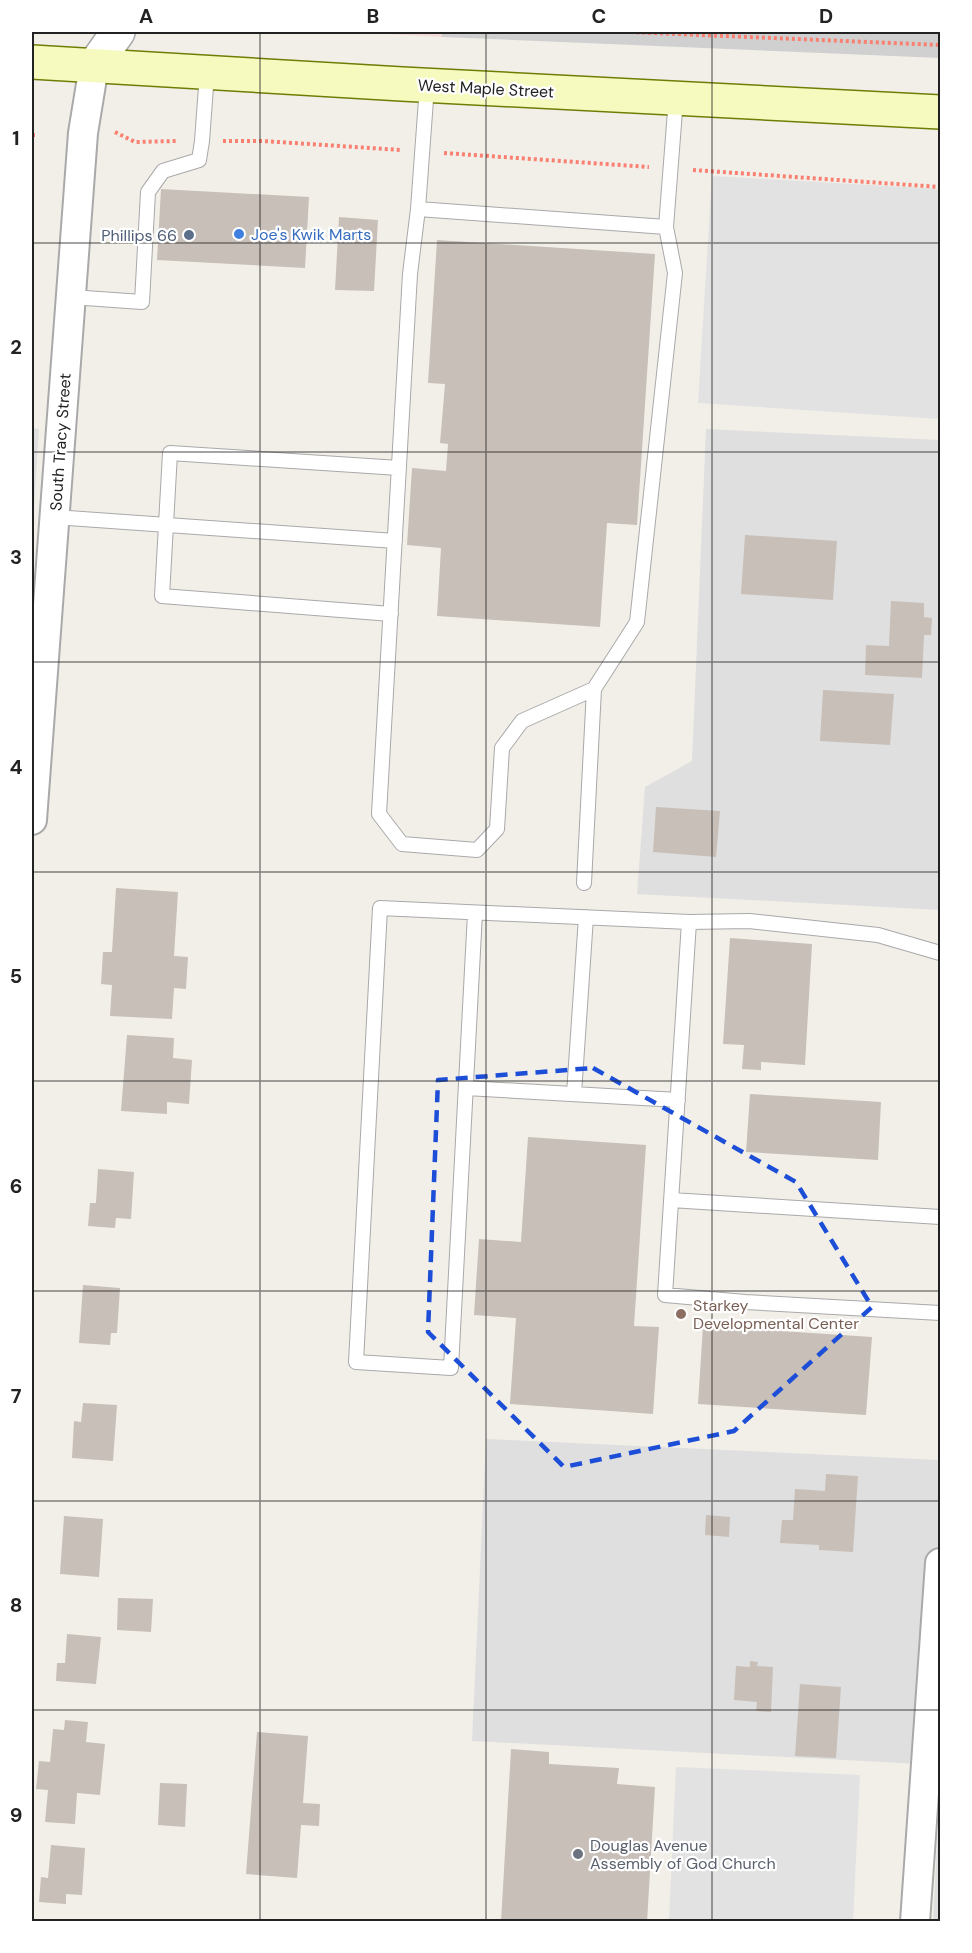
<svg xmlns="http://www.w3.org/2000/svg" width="972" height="1953" font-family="'DM Sans',sans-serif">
  <rect width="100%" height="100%" fill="#f2efe9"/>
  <path fill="#e0dfdf" d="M32,428L39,429L32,540Z
    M706,429L940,440V910L637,894L645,787L692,761Z
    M486,1439L940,1460V1765L472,1741Z
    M940,1790V1921H933Z"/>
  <path fill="#f2dad9" d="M351,32H442V37Z"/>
  <path fill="#d0d0d0" d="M442,32H940V58L442,37Z"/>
  <path fill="#e2e2e2" d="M712,176L940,189V419L698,403Z
    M676,1767L860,1775L853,1921H669Z"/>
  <path fill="#c7bfb8" d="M161,189L309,197L305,268L157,260Z
    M339,217L378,220L374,291L335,290Z
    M437,240L655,254L637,525L607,523L600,627L437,616L441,548L407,545L412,468L446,471L448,444L440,443L445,384L428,383Z
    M745,535L837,541L833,600L741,594Z
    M891,601L924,603V617L932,618L931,635H924L922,678L865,675L866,645L889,646Z
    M823,690L894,694L890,745L820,741Z
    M656,807L720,811L716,857L653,852Z
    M116,888L178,892L174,956L188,957L186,989L174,988L172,1019L110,1016L112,985L101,984L103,952H112Z
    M730,938L812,944L805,1065L761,1062V1070L742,1069L744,1045L723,1044Z
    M127,1035L174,1038L173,1058L192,1060L189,1104L167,1102V1114L121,1111Z
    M750,1094L881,1102L878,1160L746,1152Z
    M528,1137L646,1145L634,1326L659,1327L653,1414L510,1404L516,1318L474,1315L479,1239L521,1242Z
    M98,1169L134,1172L131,1219L116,1218L115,1228L88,1226L90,1203H96Z
    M83,1285L120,1288L117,1333H111L110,1345L79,1343Z
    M703,1326L872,1337L866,1415L698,1404Z
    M83,1403L117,1405L113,1461L72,1458L74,1421L81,1422Z
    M826,1474L858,1476L853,1552L819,1550V1545L780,1543L782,1520H793L795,1489L825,1491Z
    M706,1515L730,1517L729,1537L705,1535Z
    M64,1516L103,1519L99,1577L60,1574Z
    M118,1598L153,1599L151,1632L117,1630Z
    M67,1634L101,1637L96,1684L56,1681L57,1663H65Z
    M750,1661L758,1662L757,1666L773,1667L771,1712L756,1711L757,1702L734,1700L736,1666L750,1667Z
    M800,1684L841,1687L836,1758L795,1756Z
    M65,1720L88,1722L86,1742L105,1744L100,1795L77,1793L75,1824L45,1822L48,1790L36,1789L39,1761L50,1762L53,1729L64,1730Z
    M257,1732L308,1736L303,1803L320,1804L319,1826L301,1825L297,1878L246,1874Z
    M511,1749L549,1752V1764L619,1768L617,1784L655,1787L647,1922H501Z
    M160,1783L187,1784L185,1827L158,1825Z
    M51,1845L85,1848L82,1895L66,1894V1904L39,1902L41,1877L48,1878Z"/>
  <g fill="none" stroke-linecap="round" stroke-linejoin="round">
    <g stroke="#a9a9a9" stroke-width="16">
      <path id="service" d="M427,86L418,209L666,227L676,98
        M418,209L410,274L379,814L402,844L477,850L497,829L502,748L522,721L594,689L637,622L675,273L666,227
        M71,297L142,302L148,192L163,171L199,160L202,141L207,73
        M54,517L395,541
        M391,614L162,596L170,453L399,468
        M584,883L594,689
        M475,913L451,1368L356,1362L380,908L689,922
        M940,953L878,935L749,921L689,922L665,1295L745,1302L940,1313
        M466,1088L678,1100
        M574,1094L586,917
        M671,1200L940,1217"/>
    </g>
    <g stroke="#a9a9a9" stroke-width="32">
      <path id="minor" d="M32,820L83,133L94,66
        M915,1922L940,1563"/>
    </g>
    <g stroke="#a9a9a9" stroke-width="36">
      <path id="tertiary" d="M94,66L118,32"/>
    </g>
    <g stroke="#707d05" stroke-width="36">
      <path id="secondary" d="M32,62L402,84L940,112"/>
    </g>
    <path stroke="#fa8072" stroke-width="4" stroke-dasharray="3 3" stroke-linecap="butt" d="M630,32L940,45
      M115,132L135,142L176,141
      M32,135H37
      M223,141H263L401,150
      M444,153L649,167
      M693,170L940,187"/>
    <use href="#service" stroke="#fff" stroke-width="14"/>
    <use href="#minor" stroke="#fff" stroke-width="28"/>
    <use href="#tertiary" stroke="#fff" stroke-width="33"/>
    <use href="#secondary" stroke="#f7fabf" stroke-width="33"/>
  </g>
  <path fill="none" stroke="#1d4ed8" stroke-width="4.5" stroke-dasharray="12 8" stroke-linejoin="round" d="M593,1068L796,1182L872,1307L734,1431L564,1467L428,1332L438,1080Z"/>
  <path fill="none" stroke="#222" stroke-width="1.5" stroke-opacity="0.55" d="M260,32V1922M486,32V1922M712,32V1922M32,243H940M32,452H940M32,662H940M32,872H940M32,1081H940M32,1291H940M32,1501H940M32,1710H940"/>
  <circle fill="#3f7fe0" stroke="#fff" stroke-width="2" cx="239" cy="234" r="6"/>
  <circle fill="#5c6f8a" stroke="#fff" stroke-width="2" cx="189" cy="235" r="6"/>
  <circle fill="#8d6e63" stroke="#fff" stroke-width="2" cx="681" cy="1314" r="6"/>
  <circle fill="#6b7280" stroke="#fff" stroke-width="2" cx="578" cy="1854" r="6"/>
  <g text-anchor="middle" stroke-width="4.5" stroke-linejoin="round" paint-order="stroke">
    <g font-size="16" fill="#222" stroke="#fff">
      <text transform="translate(486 88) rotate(3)" y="6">West Maple Street</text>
      <text transform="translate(60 442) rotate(-86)" y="6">South Tracy Street</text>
    </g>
    <g font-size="16" fill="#366cbe" stroke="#fff" text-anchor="start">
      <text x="251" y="240">Joe's Kwik Marts</text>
    </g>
    <g font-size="16" fill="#4e5e75" stroke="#fff" text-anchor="end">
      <text x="177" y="241">Phillips 66</text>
    </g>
    <g font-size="16" fill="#785e54" stroke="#fff" text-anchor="start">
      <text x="693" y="1311">Starkey<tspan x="693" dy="18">Developmental Center</tspan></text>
    </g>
    <g font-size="16" fill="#5b616d" stroke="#fff" text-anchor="start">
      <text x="590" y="1851">Douglas Avenue<tspan x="590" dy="18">Assembly of God Church</tspan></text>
    </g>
  </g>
  <rect width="972" height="1953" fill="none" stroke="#ffffff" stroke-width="66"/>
  <rect x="33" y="33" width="906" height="1887" fill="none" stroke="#222" stroke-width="2"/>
  <g font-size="20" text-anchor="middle" font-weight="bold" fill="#222">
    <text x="146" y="23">A</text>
    <text x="373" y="23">B</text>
    <text x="599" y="23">C</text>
    <text x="826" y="23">D</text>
    <text x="16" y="145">1</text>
    <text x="16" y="354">2</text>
    <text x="16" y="564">3</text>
    <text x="16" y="774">4</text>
    <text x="16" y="983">5</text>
    <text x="16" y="1193">6</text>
    <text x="16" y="1403">7</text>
    <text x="16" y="1612">8</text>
    <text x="16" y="1822">9</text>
  </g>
</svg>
